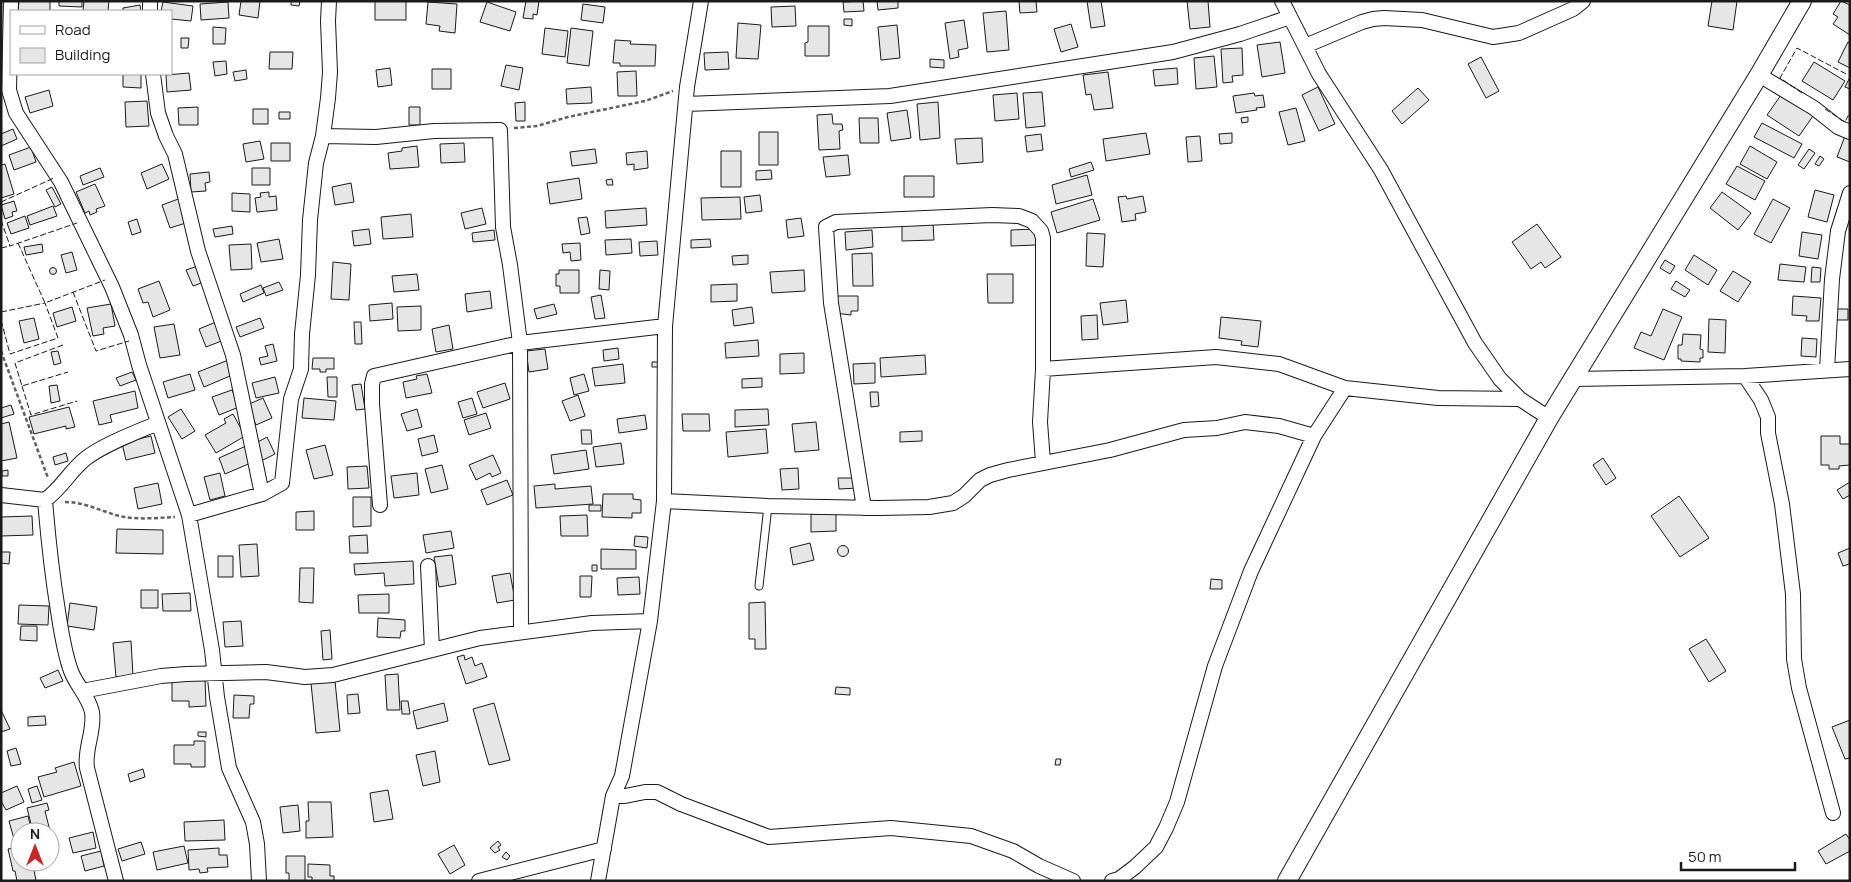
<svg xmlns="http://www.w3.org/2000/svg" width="1851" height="882" font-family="Manrope,sans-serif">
  <rect width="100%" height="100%" fill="#fff"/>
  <path fill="#e6e6e6" stroke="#1a1a1a" d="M19,1H50V11H18Z
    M59,1H82V7L59,6Z
    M84,1H109L108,11H83Z
    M241,1H260L258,18L239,15Z
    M291,1H300L299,6L291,5Z
    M375,1H406V20H375Z
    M526,1H539L537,15L533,14V19L523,18Z
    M863,1L864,11L844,12L843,2Z
    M877,1H898V8L878,10Z
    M1019,1H1036L1037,12L1020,13Z
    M1087,1H1101L1105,26L1091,28Z
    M1187,1H1208L1210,27L1190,29Z
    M1712,1H1737L1733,30L1708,26Z
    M1841,1L1850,5V35L1833,24L1838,17L1833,14Z
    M163,2L193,6L191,21L171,19V11H161Z
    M228,2L229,18L201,20L200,4Z
    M428,2L457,4L455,33L439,31L440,26L426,24Z
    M487,2L516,12L510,31L480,22Z
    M583,4L605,7L603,23L581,20Z
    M140,5L141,11H123V8Z
    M795,6L796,26L772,27L771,7Z
    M1006,11L1009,50L987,52L983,13Z
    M844,19H852V26L844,25Z
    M964,20L968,48L958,50L959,57L950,59L945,23Z
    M738,23L761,25L758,59L736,58Z
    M1071,24L1078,47L1061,52L1054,29Z
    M897,25L900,58L881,60L878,27Z
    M808,26H829V56H805V43L808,42Z
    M213,27L226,28L225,44H213Z
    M545,28L568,31L565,57L542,54Z
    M571,28L593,31L589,66L567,63Z
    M181,38H189L188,48H181Z
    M615,40L631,41L630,44L656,45L655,66H620V63H613Z
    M1280,42L1285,73L1262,77L1257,45Z
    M1848,42L1850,43V68L1838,62Z
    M1242,48L1243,75L1232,76L1233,82L1223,83L1221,49Z
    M270,52H293L292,69H269Z
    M728,52L729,69L705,70L704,53Z
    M1214,56L1217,87L1196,89L1194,58Z
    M1481,57L1499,91L1486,98L1468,64Z
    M930,59L944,60V68L930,67Z
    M226,61L227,74L215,76L213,62Z
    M1814,62L1845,81L1833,100L1802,81Z
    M506,65L523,68L519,90L501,86Z
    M390,68L392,85L378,87L376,70Z
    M1177,68L1178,84L1155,86L1153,70Z
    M432,69H451V89H432Z
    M246,70L247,79L235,81L233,72Z
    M636,71L637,96H618L617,72Z
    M1108,72L1113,108L1094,110L1091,94L1086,95L1083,75Z
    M189,73L191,90L167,92L166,75Z
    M123,74H141V88L123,87Z
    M1850,77V89L1845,87Z
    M591,87L592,103L567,104L566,89Z
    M1318,87L1335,124L1319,131L1302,95Z
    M1418,88L1429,100L1402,124L1392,111Z
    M49,90L53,106L30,113L25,97Z
    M1042,92L1045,126L1026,128L1023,93Z
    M1017,93L1019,119L995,121L993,95Z
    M1254,93L1255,96L1263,95L1265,107L1256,108L1257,110L1236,113L1233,96Z
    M1781,95L1813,116L1799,136L1767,115Z
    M147,101L149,126L126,127L125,102Z
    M525,102V121H516L515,103Z
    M938,102L940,138L920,140L917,104Z
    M198,107V125H179L178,108Z
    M409,107H420V125H409Z
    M1296,108L1305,141L1288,145L1279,112Z
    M253,109H268V124H253Z
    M907,110L911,138L891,141L887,113Z
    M279,112H290V119H279Z
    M832,114L833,124H842L843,130L839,131L840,149L819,150L817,115Z
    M1248,117V122L1242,123L1241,118Z
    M859,118H878L879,143H860Z
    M1762,123L1802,144L1794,158L1754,137Z
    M13,129L17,139L1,146V134Z
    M759,132H778V165H759Z
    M1146,133L1150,154L1106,161L1103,139Z
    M1232,133V143L1220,144L1219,134Z
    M1041,134L1043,150L1027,152L1025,136Z
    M1200,136L1202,161L1188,162L1186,137Z
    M1845,136L1850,138V162L1837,157Z
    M982,138L983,162L957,164L955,139Z
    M260,141L264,159L246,162L243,144Z
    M271,143H290V161H271Z
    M464,143L465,162L441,163L440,144Z
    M417,146L419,167L390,169L388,153L402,151V148Z
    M1750,146L1777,162L1767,179L1740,164Z
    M31,147L36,162L14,170L9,155Z
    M595,149L597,163L572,166L570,152Z
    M1809,149L1815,153L1804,169L1798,165Z
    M647,151L648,168L634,170V164L627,165L626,153Z
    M721,151H741V187H721Z
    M848,155L850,175L826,177L823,157Z
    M1820,156L1824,159L1819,166L1815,164Z
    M1091,162L1094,170L1071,177L1069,169Z
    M5,164L14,194L1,198V165Z
    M162,164L169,179L147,189L141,173Z
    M1737,166L1765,181L1755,200L1726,184Z
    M100,168L104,177L83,185L80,176Z
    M252,168H270V185H252Z
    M771,170L772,179L756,180V171Z
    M209,172L210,182L205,183L206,191L191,192L190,174Z
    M1087,175L1092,195L1056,204L1052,185Z
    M904,176H934V197H904Z
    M579,178L582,199L550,204L547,183Z
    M612,179L613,185H607L606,180Z
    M351,183L354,202L335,205L332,187Z
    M95,184L105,206L96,209L97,212L90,215L89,211L85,213L76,192Z
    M52,187L61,204L55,207L46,190Z
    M1815,190L1834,195L1827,222L1808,217Z
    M269,192V197L276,196L277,210L257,212L255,198L261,197L260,193Z
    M1722,192L1751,213L1738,230L1710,208Z
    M232,193L250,194V212L232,211Z
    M760,195L762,211L746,213L744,197Z
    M1126,196L1127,199L1143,196L1146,212L1135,214L1136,220L1122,222L1118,197Z
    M740,197L741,219L702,220L701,198Z
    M181,198L189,222L170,228L162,205Z
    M1093,199L1100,220L1057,233L1051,212Z
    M1773,199L1790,208L1771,243L1754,234Z
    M14,201L17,211L12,212L13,216L5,219L1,205Z
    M53,206L57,216L30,225L27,216Z
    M482,208L486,224L465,229L461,213Z
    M646,208L647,225L606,228L605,211Z
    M411,214L413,237L383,239L381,217Z
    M25,216L29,228L11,234L7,223Z
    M587,217L590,233L581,235L578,218Z
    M801,218L804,236L788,238L786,220Z
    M137,219L141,232L132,235L128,222Z
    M933,222L934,240L902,241V223Z
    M1537,224L1561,257L1545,268L1541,262L1531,269L1512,242Z
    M232,226L233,234L215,237L213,229Z
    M369,229L371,244L354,246L352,231Z
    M1035,229L1036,245L1011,246V230Z
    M494,230L495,240L473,242L472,233Z
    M872,230L873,247L846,250L845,232Z
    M1802,232L1822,235L1818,259L1799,256Z
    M1087,233L1105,234L1103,267L1086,266Z
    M279,239L283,259L261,262L257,243Z
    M631,239L632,253L606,255L605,240Z
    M710,239L711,247L691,248V240Z
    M657,241L658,255L640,256L639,242Z
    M580,243L581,260L571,261L570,252L563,253L562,244Z
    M42,244L43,252L26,255L24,247Z
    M251,244L252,269L231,270L229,245Z
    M72,252L77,270L66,273L61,255Z
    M872,253L873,286H853L852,254Z
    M748,255V264L733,265L732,256Z
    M1694,255L1717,270L1708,285L1685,270Z
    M1665,260L1675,266L1670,274L1660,268Z
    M333,262L351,264L349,300L331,299Z
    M1780,264L1806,267L1804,282L1778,280Z
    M198,266L204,282L193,286L186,270Z
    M1812,267L1821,268L1820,282H1811Z
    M49.5 271a3.5 3.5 0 1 1 7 0a3.5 3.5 0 1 1-7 0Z
    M559,270H579V293H560V286H556V274H559Z
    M600,270L610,271L609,290L599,289Z
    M804,270L805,291L772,293L770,272Z
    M1733,271L1751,282L1738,302L1720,291Z
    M417,274L419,290L394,292L392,276Z
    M987,274H1013V303H988Z
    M159,281L170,310L153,317L148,302L143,303L138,289Z
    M1676,281L1690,290L1685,297L1671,289Z
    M279,282L283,290L266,296L263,288Z
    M737,284V301L711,302V285Z
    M261,285L264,293L243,302L240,294Z
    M490,291L492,308L467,312L465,294Z
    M601,295L605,318L595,319L591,297Z
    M835,296H858V311H851V315L835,313Z
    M1793,296L1821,298L1819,321H1806L1807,316L1792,315Z
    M1126,300L1128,322L1103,325L1100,303Z
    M392,303L393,319L370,321L369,305Z
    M111,304L115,326L103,328L104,334L93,336L87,308Z
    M554,304L557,314L537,319L534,309Z
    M421,306V330L398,331L397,307Z
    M72,307L76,321L57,327L53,313Z
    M752,307L754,323L734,326L732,310Z
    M1663,309L1682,317L1664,360L1634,348L1641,332L1651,336Z
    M1835,309H1848V320H1835Z
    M1097,315L1098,339L1082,340L1081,316Z
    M1221,317L1261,321L1258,347L1241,345L1242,341L1219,338Z
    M34,318L39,339L24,343L19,321Z
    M260,318L264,328L240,337L236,327Z
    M1709,319L1726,320L1725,353L1708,352Z
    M216,322L224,340L206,347L199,329Z
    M354,322H361L362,344H355Z
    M174,324L180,355L160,358L154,327Z
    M449,325L453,349L436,352L432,329Z
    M1683,334L1701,335L1700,349L1703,350V358H1700V362L1681,361V359H1678V345H1682Z
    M1802,338L1817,339L1816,357L1801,356Z
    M758,340L759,356L726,358L725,343Z
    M273,344L277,361L261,365L259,358L268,356L265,346Z
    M618,348L619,359L604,361L603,350Z
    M545,349L548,369L529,372L526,351Z
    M58,351L61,363L54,365L51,352Z
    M804,353V373L780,374V354Z
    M925,355L926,374L881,377L880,358Z
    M313,358H334V369H326V372H320V369H312Z
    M231,359L237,373L204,387L198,372Z
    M652,362H658V367H652Z
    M875,363V383L854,384L853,364Z
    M623,364L625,383L595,386L592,368Z
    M132,372L136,380L120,386L116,378Z
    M190,374L195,390L168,398L163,382Z
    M427,374L432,393L406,398L403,382L417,379L416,376Z
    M584,374L589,391L574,395L570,378Z
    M275,377L279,393L256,398L252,383Z
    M327,377H337V397H328Z
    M762,378V387L742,388V379Z
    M505,383L510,399L483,408L477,392Z
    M361,384L365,409L356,410L352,385Z
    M57,385L60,401L51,403L49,386Z
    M232,390L239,407L219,415L212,397Z
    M135,391L138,408L110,415L112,422L99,425L93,401Z
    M870,392H878L879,406L871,407Z
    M578,395L585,416L570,421L562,401Z
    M263,398L272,418L256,425L247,405Z
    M304,398L336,401L334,420L302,418Z
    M472,398L477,414L463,418L458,402Z
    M11,405L14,414L1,418V408Z
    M69,407L75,427L66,429V426L34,434L29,417Z
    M181,409L195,431L182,439L168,417Z
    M417,409L422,427L407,431L401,414Z
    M768,409L769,425L735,427V410Z
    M486,413L491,428L469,435L464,420Z
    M233,414L245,436L216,453L205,435L226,423L224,419Z
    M682,414H709L710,431H683Z
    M645,415L647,429L619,433L617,419Z
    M9,422L17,458L1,461V424Z
    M816,422L819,450L795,452L792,424Z
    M766,429L768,453L728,457L726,432Z
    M581,430H591L592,444H582Z
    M922,431V441L900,442V432Z
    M434,435L438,452L422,456L418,439Z
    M151,436L155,453L126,460L122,443Z
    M1821,436H1840V444H1850V465L1839,466V469H1829V465H1821Z
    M267,437L275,454L261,461L252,445Z
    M621,443L624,464L596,467L593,447Z
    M325,445L333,475L314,479L306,450Z
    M246,446L253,462L225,474L219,458Z
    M586,450L589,469L554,474L551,455Z
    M66,453L68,461L55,465L53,457Z
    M493,455L501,473L492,477L490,473L476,480L469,465Z
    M1603,458L1616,478L1606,485L1593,465Z
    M442,465L448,489L431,493L425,469Z
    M367,466L369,488L348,489L347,467Z
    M798,468L799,489L782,490L780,469Z
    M8,470V476H2V471Z
    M220,473L225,496L210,500L204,477Z
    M417,473L419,495L394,498L391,476Z
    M838,478H857L858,488L839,489Z
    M507,480L513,495L487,505L481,490Z
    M1850,482V495L1843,499L1837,490Z
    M158,483L162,504L138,509L134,488Z
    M555,484V489L591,486L593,504L536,508L534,486Z
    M603,494H633V499L641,500V513H632V518L602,517Z
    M1679,496L1709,538L1680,557L1651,516Z
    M353,497H371V526L353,527Z
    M589,505H601V511H589Z
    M314,511V530H296V512Z
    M811,514H836V531L811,532Z
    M587,515L588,536H561L560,516Z
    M32,516L33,535L1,536V517Z
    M117,529L163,530V554L116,553Z
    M451,531L454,548L426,553L423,535Z
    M367,535L368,553H350L349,536Z
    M635,536L648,537L647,548L634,546Z
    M810,543L814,560L793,565L790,548Z
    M257,544L259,576L241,577L239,545Z
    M837.5 551a5.5 5.5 0 1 1 11 0a5.5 5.5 0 1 1-11 0Z
    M1850,548V565L1849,564L1843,566L1838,553Z
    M601,549L636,550V569H601Z
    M1,552H10L9,564L1,563Z
    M452,555L456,584L439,587L434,557Z
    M218,556H233V577H218Z
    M413,561L414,584L385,586L384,573L355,575L354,564Z
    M592,565H597V571H592Z
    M300,568H314L313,603L299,602Z
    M510,573L515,600L497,603L492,576Z
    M580,576H592L591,597H580Z
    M639,577L640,594L618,595L617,578Z
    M1211,579L1222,580V589H1210Z
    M141,590H158V608H141Z
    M190,593L191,611H163L162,594Z
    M389,594V613H359L358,595Z
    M765,602L766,649H755V639H749V603Z
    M70,603L97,607L94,630L67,626Z
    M19,605L49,606L48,625L18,624Z
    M378,618L405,620V631H401L400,638L377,637Z
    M241,621L243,646L225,647L223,622Z
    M21,626H37V641L20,640Z
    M330,630L332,659L323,660L321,631Z
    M1706,639L1726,671L1709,682L1689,649Z
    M131,641L133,676L116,677L113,643Z
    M464,655L465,660L472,657L475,666L482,663L487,677L466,684L457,657Z
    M58,670L63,681L45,688L40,678Z
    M398,674L400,710H387L385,675Z
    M172,679H205L206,706L189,707V701H172Z
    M335,681L340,731L316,733L311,683Z
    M836,687L850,688V695L835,694Z
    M358,694L360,713L348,714L347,695Z
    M234,695L254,696V704H250L249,718H233Z
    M401,701H408L410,714H402Z
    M444,703L448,721L417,729L413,711Z
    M494,703L510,760L489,765L473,709Z
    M1,710L10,729L1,732Z
    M45,716L46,725L28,726V717Z
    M1850,720V758L1845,759L1832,727Z
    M198,732H206V737L198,736Z
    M194,741H205V767H191V764H174V745H194Z
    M16,748L21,764L11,766L7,751Z
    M435,751L440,782L423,786L416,755Z
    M1056,759H1061L1060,765H1055Z
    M74,762L81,786L44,797L38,777L57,772L55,768Z
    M143,769L145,777L130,782L128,774Z
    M17,786L24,802L6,810L1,801V793Z
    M37,786L42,800L32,803L28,789Z
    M388,790L393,819L374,822L370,793Z
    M308,802H331L333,837L306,838V821H309Z
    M47,803L49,810L45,811L50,831L33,832L27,808Z
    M298,805L300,831L283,833L280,807Z
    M28,816L32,832H20V837L14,839L9,821Z
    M224,820L225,840L185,841L184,822Z
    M93,832L96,848L73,853L69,838Z
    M1846,834L1850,840V851L1826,864L1818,851Z
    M498,841L501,845L498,847L500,850L495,853L490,848Z
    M141,842L145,854L122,861L118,849Z
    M454,845L465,865L450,874L438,854Z
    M184,846L188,863L157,870L153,852Z
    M20,847V862H32L33,865L37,864L38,869L34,870L36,881H17L15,871H13L8,849Z
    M219,848V855H227L228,867L207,868L208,872L200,873L199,869L189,870L188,850Z
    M101,851L104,866L85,871L81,856Z
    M506,852L510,856L507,860L502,857Z
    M286,856H305V881H289V873H286Z
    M308,864L330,865V876H334V881H312V877H308Z"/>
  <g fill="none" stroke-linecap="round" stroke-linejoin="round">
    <g stroke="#1a1a1a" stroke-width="9">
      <path id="service" d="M759,586L768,506"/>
    </g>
    <g stroke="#1a1a1a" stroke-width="16">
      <path id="minor" d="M11,1L9,90L16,113L61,182L112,287L131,335L139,365L189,515L212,650L217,697L229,768L253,822L257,844L259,881
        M150,1V11
        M1282,1L1319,74L1381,170L1475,343L1500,379L1520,399L1549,418
        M1305,46L1362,22L1373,19L1384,18L1422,20L1493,37L1519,33L1573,9L1583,1
        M153,74L158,113L166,136L175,154L198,251L233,355L262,494
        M1759,75L1814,108L1838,127L1850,132
        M686,104L890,96L1173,52L1240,34L1290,17
        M323,136L376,137L434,131L500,130L503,227L510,265L520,343L374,376L372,384V404L380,505
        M1827,370L1832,279L1838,231L1850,193
        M1745,376L1761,400L1768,417V433L1782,504L1793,594L1794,659L1799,688L1833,813
        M1573,379L1745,376L1850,369
        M1043,462L1040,422L1043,369L1216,357L1279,364L1345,388
        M1,495L45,500
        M664,501L768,506L879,508L929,507L953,503L964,496L980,480L990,475L1008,470L1110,450L1184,430L1217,428L1245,422L1279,426L1314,436
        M864,508L831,303L826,227L836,222L992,215L1019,216L1032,221L1041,231L1043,238V369
        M189,515L262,494L282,483L291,399L301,369L302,334L308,275L310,220L316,163L323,136L328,98L330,72L328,21L329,1
        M428,566L432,650
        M521,632L520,343L665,326
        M82,691L161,676L186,674L266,672L305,677L333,675L480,638L592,623L650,621
        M613,796H625L645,792H657L681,804L769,837L891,828L971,836L1013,851L1039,866L1073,881
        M116,881L87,768C84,749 95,731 92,712C89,697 76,685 71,671C64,652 61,630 58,611C52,574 48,537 45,500C61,489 70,471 85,459C102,445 137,432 158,423
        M479,881L604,849
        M598,881L613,796L622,776L650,621L664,501L665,326L687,87L701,1
        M1112,881L1119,879L1135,867L1156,847L1166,828L1177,802L1215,666L1251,571L1314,436L1345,388L1438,398L1520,399"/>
    </g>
    <g stroke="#1a1a1a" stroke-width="20">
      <path id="tertiary" d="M1287,881L1549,418L1759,75L1802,1"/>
    </g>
    <path stroke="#5f5f5f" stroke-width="2.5" stroke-dasharray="4 2.5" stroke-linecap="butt" d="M514,128L537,126L568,117L645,101L673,91
      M1,351L48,478
      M65,502C84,502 101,511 119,516C136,520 157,518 175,517"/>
    <use href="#service" stroke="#fff" stroke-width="7"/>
    <use href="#minor" stroke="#fff" stroke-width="14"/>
    <use href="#tertiary" stroke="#fff" stroke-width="18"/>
    <path stroke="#1a1a1a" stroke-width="1" stroke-dasharray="6 2.5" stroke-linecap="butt" d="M1802,93L1780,78L1797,48L1848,75
      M1825,109L1845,122L1850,112
      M1,202L54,178
      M1,220L10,246L77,223
      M18,243L45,303L105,280
      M1,248L10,246
      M73,292L96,351L129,341
      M1,312L45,303L58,338L10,354L1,320
      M63,345L15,363L22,386L68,372
      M22,386L31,415L77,401"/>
  </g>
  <rect width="1851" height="882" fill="none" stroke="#1a1a1a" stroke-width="5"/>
  <rect x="10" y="10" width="162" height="65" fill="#ffffff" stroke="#a3a3a3"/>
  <rect x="20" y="26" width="25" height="8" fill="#ffffff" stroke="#a3a3a3"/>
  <text x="55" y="35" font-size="15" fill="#1a1a1a">Road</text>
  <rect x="20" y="48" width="25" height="15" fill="#e6e6e6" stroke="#a3a3a3"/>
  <text x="55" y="60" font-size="15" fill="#1a1a1a">Building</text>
  <g transform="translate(35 847)"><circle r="24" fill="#ffffff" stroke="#a3a3a3"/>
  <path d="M0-4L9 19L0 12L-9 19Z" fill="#c62828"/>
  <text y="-8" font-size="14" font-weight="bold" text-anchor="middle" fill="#1a1a1a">N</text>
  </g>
  <path d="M1681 862v8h114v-8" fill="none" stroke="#1a1a1a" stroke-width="2.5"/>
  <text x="1688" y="862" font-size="15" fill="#1a1a1a" stroke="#ffffff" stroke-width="4" paint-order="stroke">50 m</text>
</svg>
